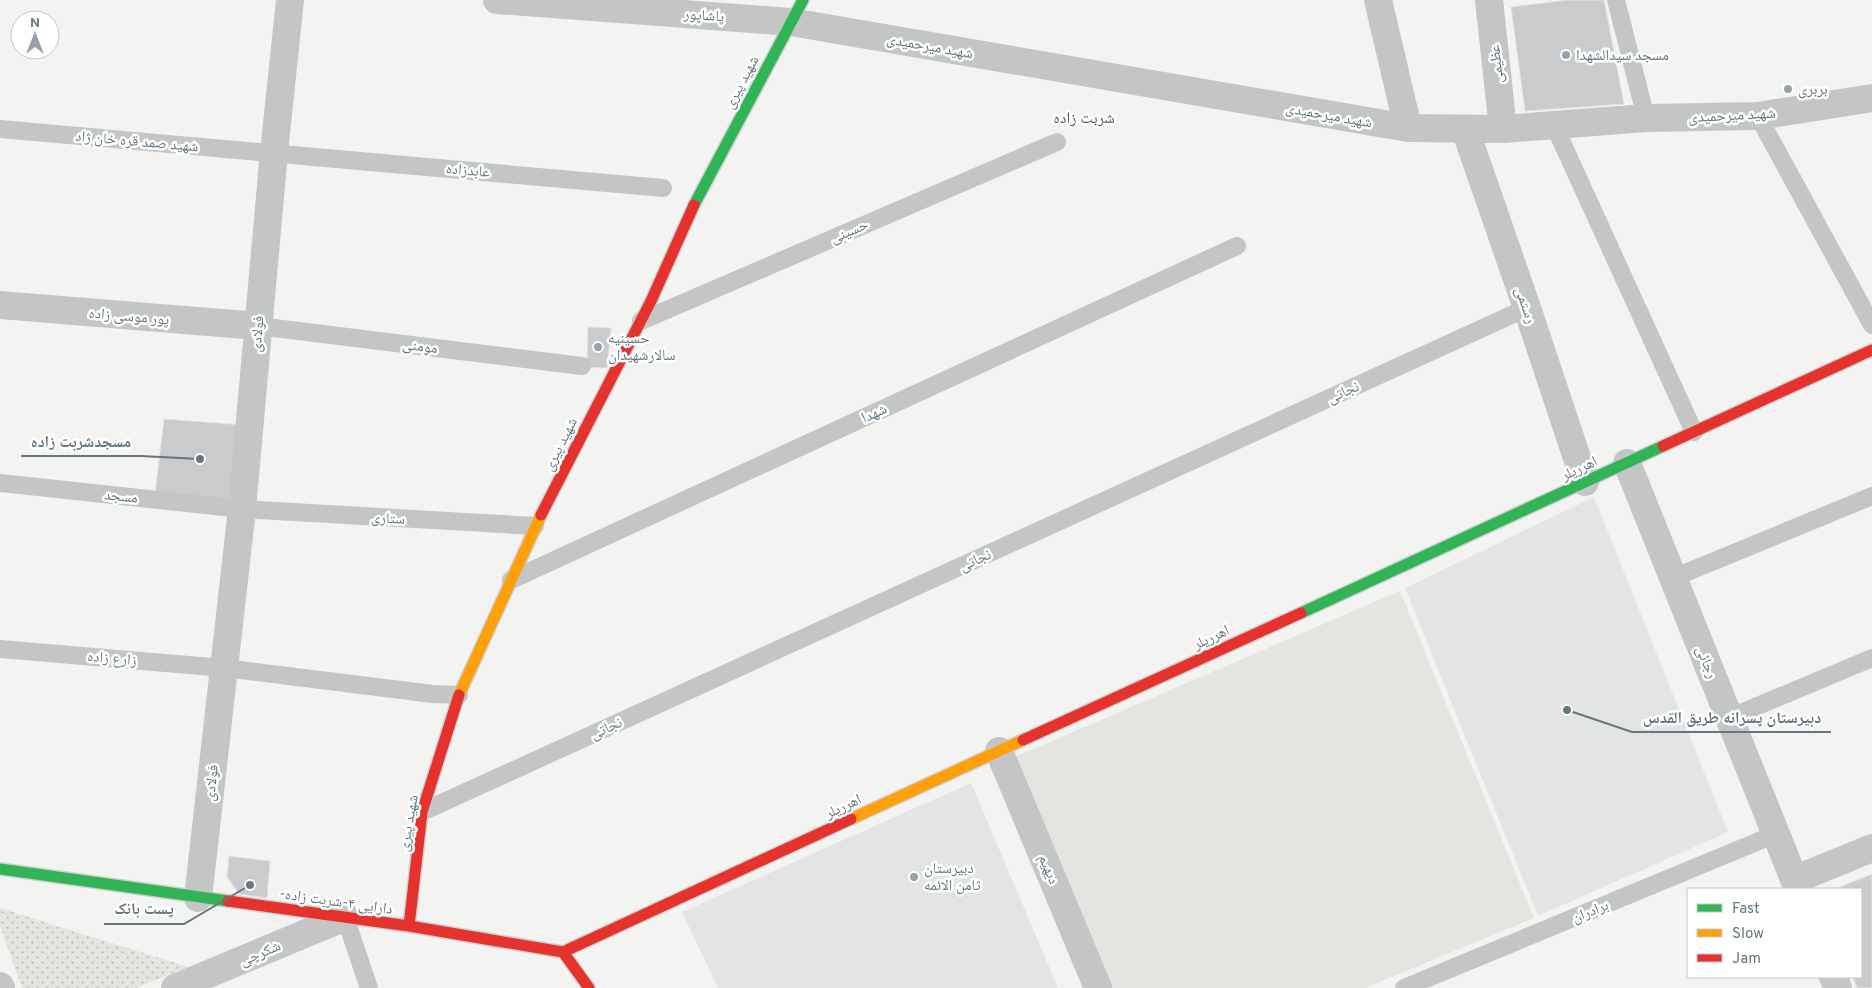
<svg xmlns="http://www.w3.org/2000/svg" width="1872" height="988" font-family="Overpass,'Noto Naskh Arabic',sans-serif">
  <defs>
    <pattern id="green-dots" width="8" height="8" patternUnits="userSpaceOnUse" patternTransform="scale(1.25)"><rect width="8" height="8" fill="#e2e5e0"/><path d="M2 2h.1M6 6h.1" fill="none" stroke="#bbbebb" stroke-width="1.8" stroke-linecap="round"/></pattern>
  </defs>
  <rect width="100%" height="100%" fill="#f3f3f2"/>
  <path fill="#e3e4e4" d="M1594,497L1728,832L1538,916L1405,588Z
    M971,783L1058,988H718L682,912Z"/>
  <path fill="url(#green-dots)" d="M0,908L188,967L136,988H22L0,926Z"/>
  <path fill="#e2e5e0" d="M1400,591L1534,918L1365,988H1107L1010,759Z"/>
  <path fill="#cacbcc" stroke="#e2e2e2" d="M1568,0H1604L1624,104L1525,111L1511,7Z
    M588,327L611,328L607,368L587,367Z
    M164,419L244,425L238,503L155,494Z
    M229,856L270,861L267,898L239,894L227,877Z
    M1872,874V988H1857L1853,977H1861V889H1835Z"/>
  <g fill="none" stroke-linecap="round" stroke-linejoin="round">
    <g stroke="#cfd0d0" stroke-width="14">
      <path id="fast" d="M694,205L803,0
        M1301,613L1663,446
        M0,869L228,901"/>
    </g>
    <g stroke="#cfd0d0" stroke-width="14">
      <path id="slow" d="M459,695L541,515
        M851,819L1023,740"/>
    </g>
    <g stroke="#cfd0d0" stroke-width="14">
      <path id="jam" d="M1663,446L1872,350
        M541,515L651,301L694,205
        M1023,740L1301,613
        M228,901L409,926L563,952L589,988
        M409,926L422,812L459,695
        M563,952L851,819"/>
    </g>
    <path stroke="#c4c6c6" stroke-width="18" d="M1616,0L1646,118
      M1758,116L1872,325
      M1554,125L1694,432
      M0,129L663,188
      M641,321L1057,142
      M258,326L582,366
      M0,483L242,509L535,526
      M1673,578L1872,496
      M511,580L1237,246
      M0,649L224,668L433,694L459,695
      M1729,718L1872,658
      M422,812L1527,308
      M345,917L369,988
      M1404,988L1776,834"/>
    <path stroke="#c4c6c6" stroke-width="28" d="M497,0L791,22L1408,128L1503,129L1646,118L1758,116L1872,98
      M1378,0L1408,128
      M1489,0L1503,129
      M1465,129L1527,308L1585,482
      M0,305L258,326
      M1627,463L1798,889
      M999,751L1098,988
      M1794,880L1872,848
      M198,898L242,509L274,152L290,0
      M1833,977L1838,988
      M0,986L1,988
      M175,988L345,917"/>
    <use href="#fast" stroke="#30b455" stroke-width="11"/>
    <use href="#slow" stroke="#ff9f0a" stroke-width="11"/>
    <use href="#jam" stroke="#e5322d" stroke-width="11"/>
  </g>
  <g fill="#97a3a7" stroke="#fff" stroke-width="2">
    <circle cx="1566" cy="55" r="5"/>
    <circle cx="1788" cy="89" r="5"/>
    <circle cx="598" cy="347" r="5"/>
    <circle cx="914" cy="877" r="5"/>
  </g>
  <g text-anchor="middle" stroke-width="5" stroke-linejoin="round" paint-order="stroke">
    <g font-size="15" fill="#66787f" stroke="#fff">
      <text transform="translate(704 15) rotate(4)" y="5">پاشاپور</text>
      <text transform="translate(930 46) rotate(10)" y="5">شهید میرحمیدی</text>
      <text transform="translate(1496 64) rotate(-96)" y="5">عظیمی</text>
      <text transform="translate(741 82) rotate(-62)" y="5">شهید پیری</text>
      <text transform="translate(1329 115) rotate(10)" y="5">شهید میرحمیدی</text>
      <text transform="translate(1732 115) rotate(-3)" y="5">شهید میرحمیدی</text>
      <text transform="translate(137 141) rotate(5)" y="5">شهید صمد قره خان ژاد</text>
      <text transform="translate(468 170) rotate(5)" y="5">عابدزاده</text>
      <text transform="translate(849 231) rotate(-23)" y="5">حسینی</text>
      <text transform="translate(1526 305) rotate(71)" y="5">رستمی</text>
      <text transform="translate(129 316) rotate(5)" y="5">پور موسی زاده</text>
      <text transform="translate(257 334) rotate(-85)" y="5">فولادی</text>
      <text transform="translate(420 346) rotate(7)" y="5">مومنی</text>
      <text transform="translate(1343 392) rotate(-25)" y="5">نجاتی</text>
      <text transform="translate(874 413) rotate(-25)" y="5">شهدا</text>
      <text transform="translate(560 444) rotate(-63)" y="5">شهید پیری</text>
      <text transform="translate(1579 468) rotate(-25)" y="5">اهرریلر</text>
      <text transform="translate(121 496) rotate(6)" y="5">مسجد</text>
      <text transform="translate(388 518) rotate(3)" y="5">ستاری</text>
      <text transform="translate(975 560) rotate(-25)" y="5">نجاتی</text>
      <text transform="translate(1211 637) rotate(-25)" y="5">اهرریلر</text>
      <text transform="translate(112 658) rotate(5)" y="5">زارع زاده</text>
      <text transform="translate(1707 662) rotate(68)" y="5">رجائی</text>
      <text transform="translate(606 728) rotate(-25)" y="5">نجاتی</text>
      <text transform="translate(211 783) rotate(-84)" y="5">فولادی</text>
      <text transform="translate(843 806) rotate(-25)" y="5">اهرریلر</text>
      <text transform="translate(408 823) rotate(-80)" y="5">شهید پیری</text>
      <text transform="translate(1049 869) rotate(67)" y="5">دیهیم</text>
      <text transform="translate(336 901) rotate(8)" y="5">-دارایی ۴-شربت زاده</text>
      <text transform="translate(1590 911) rotate(-22)" y="5">برادران</text>
      <text transform="translate(260 953) rotate(-23)" y="5">شکرچی</text>
    </g>
    <g font-size="15" fill="#66787f" stroke="#fff" text-anchor="start">
      <text x="1576" y="60">مسجد سیدالشهدا</text>
      <text x="1798" y="94">بربری</text>
      <text x="608" y="343">حسینیه<tspan x="608" dy="17">سالارشهیدان</tspan></text>
      <text x="924" y="873">دبیرستان<tspan x="924" dy="17">ثامن الائمه</tspan></text>
    </g>
    <g font-size="16" fill="#536065" stroke="#fff">
      <text x="1084" y="123">شربت زاده</text>
    </g>
  </g>
  <path fill="none" stroke="#66787f" stroke-width="2" d="M200 459L141 456H21M1567 710L1632 732H1831M250 885L184 924H104"/>
  <g fill="#66787f" stroke="#fff" stroke-width="2">
    <circle cx="200" cy="459" r="5"/>
    <circle cx="1567" cy="710" r="5"/>
    <circle cx="250" cy="885" r="5"/>
  </g>
  <g font-size="16" text-anchor="middle" font-weight="bold" fill="#66787f" stroke="#fff" stroke-width="5" stroke-linejoin="round" paint-order="stroke">
    <text x="81" y="447">مسجدشربت زاده</text>
    <text x="1732" y="723">دبیرستان پسرانه طریق القدس</text>
    <text x="144" y="914">پست بانک</text>
  </g>
  <rect x="1687" y="888" width="175" height="90" fill="#ffffff" stroke="#c2c9cc"/>
  <rect x="1697" y="904" width="25" height="8" fill="#30b455" stroke="#c2c9cc"/>
  <text x="1732" y="913" font-size="15" fill="#66787f">Fast</text>
  <rect x="1697" y="929" width="25" height="8" fill="#ff9f0a" stroke="#c2c9cc"/>
  <text x="1732" y="938" font-size="15" fill="#66787f">Slow</text>
  <rect x="1697" y="954" width="25" height="8" fill="#e5322d" stroke="#c2c9cc"/>
  <text x="1732" y="963" font-size="15" fill="#66787f">Jam</text>
  <g transform="translate(35 35)"><circle r="24" fill="#ffffff" stroke="#c2c9cc"/>
  <path d="M0-4L9 19L0 12L-9 19Z" fill="#97a3a7"/>
  <text y="-8" font-size="14" font-weight="bold" text-anchor="middle" fill="#66787f">N</text>
  </g>
</svg>
